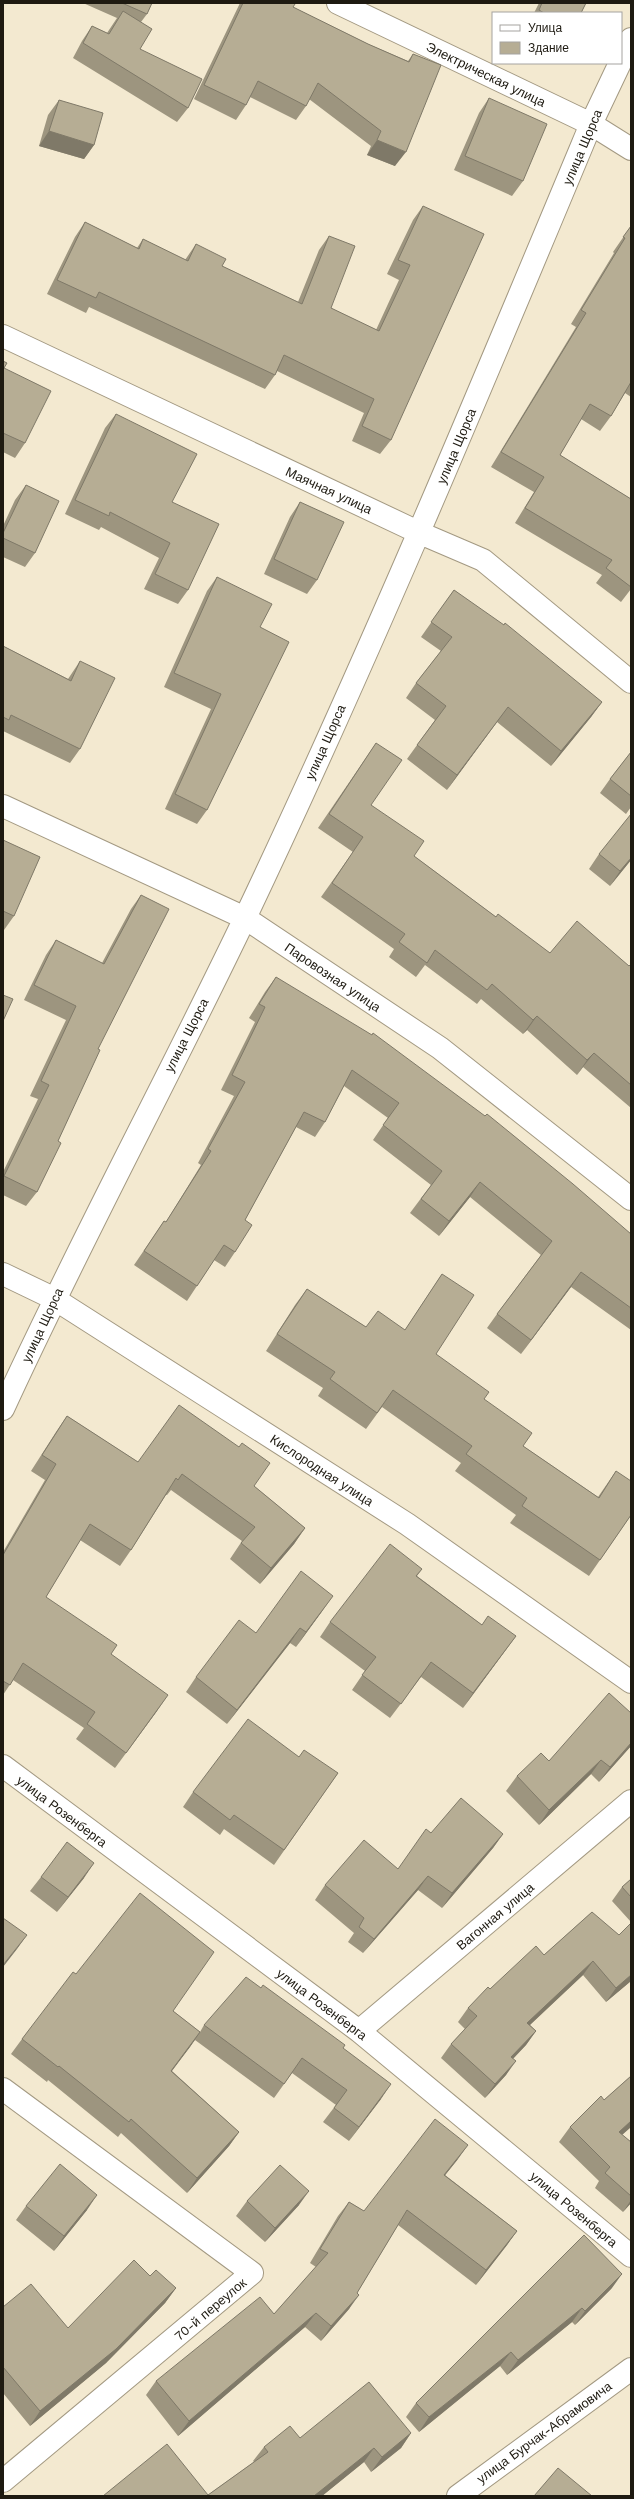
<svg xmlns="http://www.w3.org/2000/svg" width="634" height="2499" font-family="'Work Sans',sans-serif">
  <rect width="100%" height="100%" fill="#f3e9d0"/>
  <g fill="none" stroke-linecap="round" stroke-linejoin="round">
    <g stroke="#a39982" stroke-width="24">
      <path id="minor" d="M338,3L591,124L631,149
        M621,61L631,39
        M3,336L420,533L483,560L631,682
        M3,806L245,918L440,1048L631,1199
        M3,1274L53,1298L407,1524L631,1682
        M3,1409C79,1243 166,1083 245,918C369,657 480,390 591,124L620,63
        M3,1766L359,2031L631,2256
        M359,2031L631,1801
        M3,2089L252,2273L3,2481
        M458,2496L631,2369"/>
    </g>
    <use href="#minor" stroke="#fff" stroke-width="22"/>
  </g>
  <path fill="#9d957f" d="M83,3H152L147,14L141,22L140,49L188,108L177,122L73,58L82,41L92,26L107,33L117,18Z
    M240,3H293V7L368,44L408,61L413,54L395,166L367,155L371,146L309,99L306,106L296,120L250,97L246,105L236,120L194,99Z
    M539,3H586L581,13H534Z
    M489,98L523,181L512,196L454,170L479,113Z
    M59,100L94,145L84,159L39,146L48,115Z
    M423,206L391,440L380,454L352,441L364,413L277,371L275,375L265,389L89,307L86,313L47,294L75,237L85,222L137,248L143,239L185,260L196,244L222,266L298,302L319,250L329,236L331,308L376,330L399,280L387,274L413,220Z
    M631,226V397L625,393L611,416L600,431L581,419L560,455L631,499V589L621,602L596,583L602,575L515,523L534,492L491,467L576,327L571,324L614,253L613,252Z
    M3,361L25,443L15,458L3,452Z
    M116,414L172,502L188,590L178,604L144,589L159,558L101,527L99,530L65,514L105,428Z
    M26,485L35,553L25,567L3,557V526L15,500Z
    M300,502L317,580L307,594L264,574L290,517Z
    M217,577L260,627L207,810L197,824L165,809L211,709L164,687L207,591Z
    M454,590L602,702L591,717L551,766L497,722L447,790L407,759L435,720L406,698L416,683L441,651L421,637Z
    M3,646L68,679L80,661V749L70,763L3,731Z
    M376,743L371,805L414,856L496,917L550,953L629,966L631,964V1108L583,1067L577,1075L527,1030L523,1034L481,999L477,1004L425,965L416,977L389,957L394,949L321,897L353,852L318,828Z
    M631,752V807L626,814L600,793L610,779Z
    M3,840L14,916L4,930H3Z
    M599,854L631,860L610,886L589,869Z
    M141,895L98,1049L58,1141L37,1192L26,1206L3,1195V1172L38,1099L30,1096L66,1020L24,1000L46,955L56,940L102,963L131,909Z
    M276,977L631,1234V1330L571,1287L521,1354L487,1328L497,1314L541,1255L470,1197L439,1236L410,1213L431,1185L373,1140L388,1118L344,1086L325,1122L315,1137L296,1127L245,1220L235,1252L225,1267L214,1260L187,1301L134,1265L164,1221L166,1222L201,1165L198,1163L234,1096L221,1090L255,1022L249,1018L265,992Z
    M442,1274L436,1354L484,1399L523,1446L598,1497L616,1471L631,1515L589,1576L510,1523L516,1515L455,1471L461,1463L382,1407L366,1429L318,1396L323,1388L266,1351L295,1305L307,1289L366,1327L405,1330Z
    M67,1416L138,1462L254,1486L305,1528L294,1544L260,1584L230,1559L242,1541L171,1490L167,1495H166L131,1550L120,1566L80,1540L46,1597L111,1654L157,1711L115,1768L76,1739L84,1728L13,1680L3,1695V1552L45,1480L31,1471L56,1432Z
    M422,1569L417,1576L482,1625L516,1636L463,1708L421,1677L390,1718L352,1690L365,1671L320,1637L330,1622Z
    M323,1610L296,1647L290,1643L227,1724L186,1692L196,1677L256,1633Z
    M631,1713V1746L599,1782L591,1774L539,1825L506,1791L517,1776L549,1761Z
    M299,1757L338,1773L274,1865L224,1829L220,1835L183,1807L193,1792Z
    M431,1833L503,1834L493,1848L442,1908L418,1890L363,1953L348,1942L354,1933L315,1900L325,1885L398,1869Z
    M41,1877L84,1878L57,1912L30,1891Z
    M631,1879V1922L612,1901L622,1887Z
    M592,1912L631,1981L606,2002L583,1975L530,2025L536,2031L526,2045L513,2059L506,2075L485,2098L441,2058L451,2044L465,2029L458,2022L468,2008L490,1989L544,1955Z
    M76,1974L173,2011L200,2032L204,2025L343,2048L381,2099L349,2141L323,2122L336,2105L292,2073L274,2098L195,2040L172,2071L239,2132L229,2146L187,2193L121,2133L118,2137L48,2080L47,2082L11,2054L22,2039Z
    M631,2076V2127L622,2135L631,2142V2203L623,2212L595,2188L599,2181L559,2142L570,2127L604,2100Z
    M458,2159L445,2175L517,2231L507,2245L476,2285L398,2225L357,2293L349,2309L321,2341L305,2327L178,2436L146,2395L156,2381L274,2314L316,2267L310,2263L338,2216L349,2202L364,2211Z
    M247,2201L299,2205L265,2242L236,2216Z
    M26,2206L87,2210L54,2251L16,2220Z
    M150,2276L176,2288L165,2303L106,2363L30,2426L3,2393V2307L68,2328Z
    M612,2288L575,2325L572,2322L507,2375L500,2366L419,2432L406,2417L416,2403Z
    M411,2433L401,2448L371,2472L364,2462L322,2496H103L208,2495L254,2462L253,2461L264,2447L300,2438Z"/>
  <path fill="#7f7968" d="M49,131L94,145L84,159L39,146Z
    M377,140L406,152L395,166L367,155Z
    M602,702L591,717L551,766L561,751Z
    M508,707L497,722L447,790L457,775Z
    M631,858V860L610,886L620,871Z
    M537,1016L527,1030L523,1034L533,1020Z
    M594,1053L583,1067L577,1075L587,1060Z
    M480,1182L470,1197L439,1236L449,1221Z
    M581,1272L571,1287L521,1354L531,1340Z
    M305,1528L294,1544L260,1584L271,1568Z
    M333,1596L323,1610L296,1647L306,1632Z
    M300,1628L290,1643L227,1724L237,1710Z
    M516,1636L505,1651L463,1708L473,1693Z
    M168,1695L157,1711L115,1768L126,1753Z
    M631,1743V1746L599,1782L610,1767Z
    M601,1760L591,1774L539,1825L549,1810Z
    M503,1834L493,1848L442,1908L452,1893Z
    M94,1863L84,1878L57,1912L68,1897Z
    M428,1876L418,1890L363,1953L374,1939Z
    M27,1935L17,1949L3,1967V1965Z
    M593,1961L583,1975L517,2037L527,2023Z
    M631,1975V1981L606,2002L616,1988Z
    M536,2031L526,2045L501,2071L511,2057Z
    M200,2032L190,2047L161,2085L171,2071Z
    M516,2061L506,2075L485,2098L495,2084Z
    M391,2084L381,2099L349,2141L359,2127Z
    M631,2121V2127L609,2146L619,2132Z
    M239,2132L229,2146L187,2193L197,2178Z
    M468,2145L458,2159L434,2189L444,2175Z
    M309,2191L299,2205L265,2242L275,2228Z
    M97,2195L87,2210L54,2251L64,2236Z
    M631,2200V2203L623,2212Z
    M517,2231L507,2245L476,2285L486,2270Z
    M622,2274L612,2288L575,2325L585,2311Z
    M176,2288L165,2303L106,2363L30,2426L40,2411Z
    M359,2295L349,2309L321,2341L331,2326Z
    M582,2308L572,2322L507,2375L518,2360Z
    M316,2313L305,2327L178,2436L189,2421Z
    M511,2352L500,2366L419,2432L429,2417Z
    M411,2433L401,2448L371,2472L382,2457Z
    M374,2448L364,2462L322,2496H314Z"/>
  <path fill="#b6ad94" stroke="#7f7968" d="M122,3H152L147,14Z
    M243,3H293L295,4L293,7L368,44L409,62L413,54L441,65L406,152L377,140L381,131L318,83L306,106L258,81L246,105L204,85Z
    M542,3H586L581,13H544L539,10Z
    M123,11L152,29L140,49L202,79L188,108L83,43L92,26L109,34Z
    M489,98L547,124L523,181L465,156Z
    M59,100L103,113L94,145L49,131Z
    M423,206L484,234L391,440L362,426L374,399L284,355L275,375L99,292L96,298L57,280L85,222L139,249L143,239L188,261L196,244L226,259L222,266L302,304L329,236L355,246L331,308L379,331L410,265L398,260Z
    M631,226V382L611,416L590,404L560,455L631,499V587L606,568L612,560L525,508L544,477L501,452L586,313L581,310L625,238L623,237Z
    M3,361L7,363L4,368L51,391L25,443L3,433Z
    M116,414L197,454L172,502L219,524L188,590L155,574L170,543L110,512L109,516L75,500Z
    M26,485L59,501L35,553L3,538V533Z
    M300,502L344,522L317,580L274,559Z
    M217,577L272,604L260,627L289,642L207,810L175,794L221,694L174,673Z
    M454,590L504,625L505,623L602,702L561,751L508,707L457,775L417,745L446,706L416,683L452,637L431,622Z
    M3,646L71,681L80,661L115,678L80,749L11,715L9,720L3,717Z
    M376,743L402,760L371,805L424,841L414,856L496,917L498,914L550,953L577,921L629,966L631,964V1085L594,1053L587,1060L537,1016L533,1020L492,984L487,990L435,950L427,963L399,942L405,934L332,883L363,837L329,814Z
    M631,752V796L610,779Z
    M631,814V858L620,871L599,854Z
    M3,840L40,857L14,916L3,911Z
    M141,895L169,909L98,1049L100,1050L58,1141L61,1143L37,1192L4,1176L49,1085L41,1081L76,1006L34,985L56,940L104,964Z
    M276,977L372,1035L373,1033L485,1116L487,1114L573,1184L631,1234V1308L581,1272L531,1340L497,1314L552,1241L480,1182L449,1221L421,1199L442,1171L383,1125L399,1103L352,1070L325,1122L304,1112L245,1220L252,1225L235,1252L224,1245L197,1286L144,1251L164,1221L166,1222L211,1151L208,1149L245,1082L232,1075L265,1007L259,1004Z
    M3,995L13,999L3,1021Z
    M442,1274L474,1295L436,1354L489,1392L484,1399L532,1433L523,1446L599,1498L616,1471L631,1481V1515L600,1560L522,1506L527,1498L466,1454L472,1446L393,1390L377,1413L330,1379L335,1372L277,1334L307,1289L366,1327L378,1311L405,1330Z
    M179,1405L239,1447L242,1443L270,1463L254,1486L305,1528L271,1568L241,1543L255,1527L182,1474L178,1480L176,1478L131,1550L90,1524L46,1597L117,1645L111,1654L168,1695L126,1753L87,1724L95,1712L23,1663L10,1685L3,1681V1555L56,1464L42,1455L67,1416L138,1462Z
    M390,1544L422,1569L416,1576L482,1625L488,1616L516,1636L473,1693L431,1662L401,1704L362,1675L376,1657L330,1622Z
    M301,1571L333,1596L306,1632L300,1628L237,1710L196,1677L239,1620L256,1633Z
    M609,1693L631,1713V1743L610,1767L601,1760L549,1810L517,1776L541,1753L549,1761Z
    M248,1719L299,1757L304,1750L338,1773L284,1850L234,1815L230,1820L193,1792Z
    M461,1798L503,1834L452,1893L428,1876L374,1939L359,1927L364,1918L325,1885L364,1840L398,1869L426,1829L431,1833Z
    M67,1842L94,1863L68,1897L41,1877Z
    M631,1879V1897L622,1887Z
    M140,1893L214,1952L173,2011L200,2032L171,2071L239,2132L197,2178L131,2119L129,2122L59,2066L58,2067L22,2039L73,1972L76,1974Z
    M592,1912L619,1935L631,1923V1975L616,1988L593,1961L527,2023L536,2031L511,2057L516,2061L495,2084L451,2044L477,2016L468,2008L488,1987L490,1989L536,1946L544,1955Z
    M3,1918L27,1935L3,1965Z
    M246,1977L261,1988L263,1985L345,2045L343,2048L391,2084L359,2127L334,2108L347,2090L302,2058L284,2084L204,2025Z
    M631,2076V2121L619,2132L631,2142V2196L605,2173L610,2167L570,2127L601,2096L604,2100Z
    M435,2119L468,2145L444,2175L517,2231L486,2270L407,2210L357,2293L359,2295L331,2326L316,2313L189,2421L156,2381L260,2297L274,2314L328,2253L320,2249L349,2202L364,2211Z
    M60,2164L97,2195L64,2236L26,2206Z
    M280,2165L309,2191L275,2228L247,2201Z
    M584,2235L622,2274L585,2311L582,2308L518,2360L511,2352L429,2417L416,2403Z
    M134,2260L150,2276L156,2270L176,2288L116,2349L40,2411L3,2367V2307L31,2284L68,2328Z
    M369,2382L411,2433L382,2457L374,2448L314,2496H103L167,2444L208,2495L268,2452L264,2447L290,2426L300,2438Z
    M558,2468L592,2496H534Z"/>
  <g text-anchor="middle" stroke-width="3.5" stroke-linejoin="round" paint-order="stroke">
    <g font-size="13" fill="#1e1a11" stroke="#fff">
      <text transform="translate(486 74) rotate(26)" y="5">Электрическая улица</text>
      <text transform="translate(582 147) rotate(-67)" y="5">улица Щорса</text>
      <text transform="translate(456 446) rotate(-67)" y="5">улица Щорса</text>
      <text transform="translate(329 490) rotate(25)" y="5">Маячная улица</text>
      <text transform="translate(325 742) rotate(-66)" y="5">улица Щорса</text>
      <text transform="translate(333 977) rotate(34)" y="5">Паровозная улица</text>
      <text transform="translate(186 1035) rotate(-63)" y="5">улица Щорса</text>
      <text transform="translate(42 1325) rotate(-65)" y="5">улица Щорса</text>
      <text transform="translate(322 1470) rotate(33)" y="5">Кислородная улица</text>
      <text transform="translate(62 1811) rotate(37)" y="5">улица Розенберга</text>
      <text transform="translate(495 1916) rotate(-40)" y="5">Вагонная улица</text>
      <text transform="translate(322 2004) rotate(37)" y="5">улица Розенберга</text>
      <text transform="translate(574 2209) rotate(40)" y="5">улица Розенберга</text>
      <text transform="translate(210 2309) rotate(-40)" y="5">70-й переулок</text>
      <text transform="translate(544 2432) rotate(-36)" y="5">улица Бурчак-Абрамовича</text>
    </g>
  </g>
  <rect width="634" height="2499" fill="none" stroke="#1e1a11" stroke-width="8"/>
  <rect x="492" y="12" width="130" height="52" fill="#ffffff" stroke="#a5a3a0"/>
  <rect x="500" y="25" width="20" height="6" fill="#ffffff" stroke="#a5a3a0"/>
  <text x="528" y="32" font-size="12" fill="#1e1a11">Улица</text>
  <rect x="500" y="42" width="20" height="12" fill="#b6ad94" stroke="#a5a3a0"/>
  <text x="528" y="52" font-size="12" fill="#1e1a11">Здание</text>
</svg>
